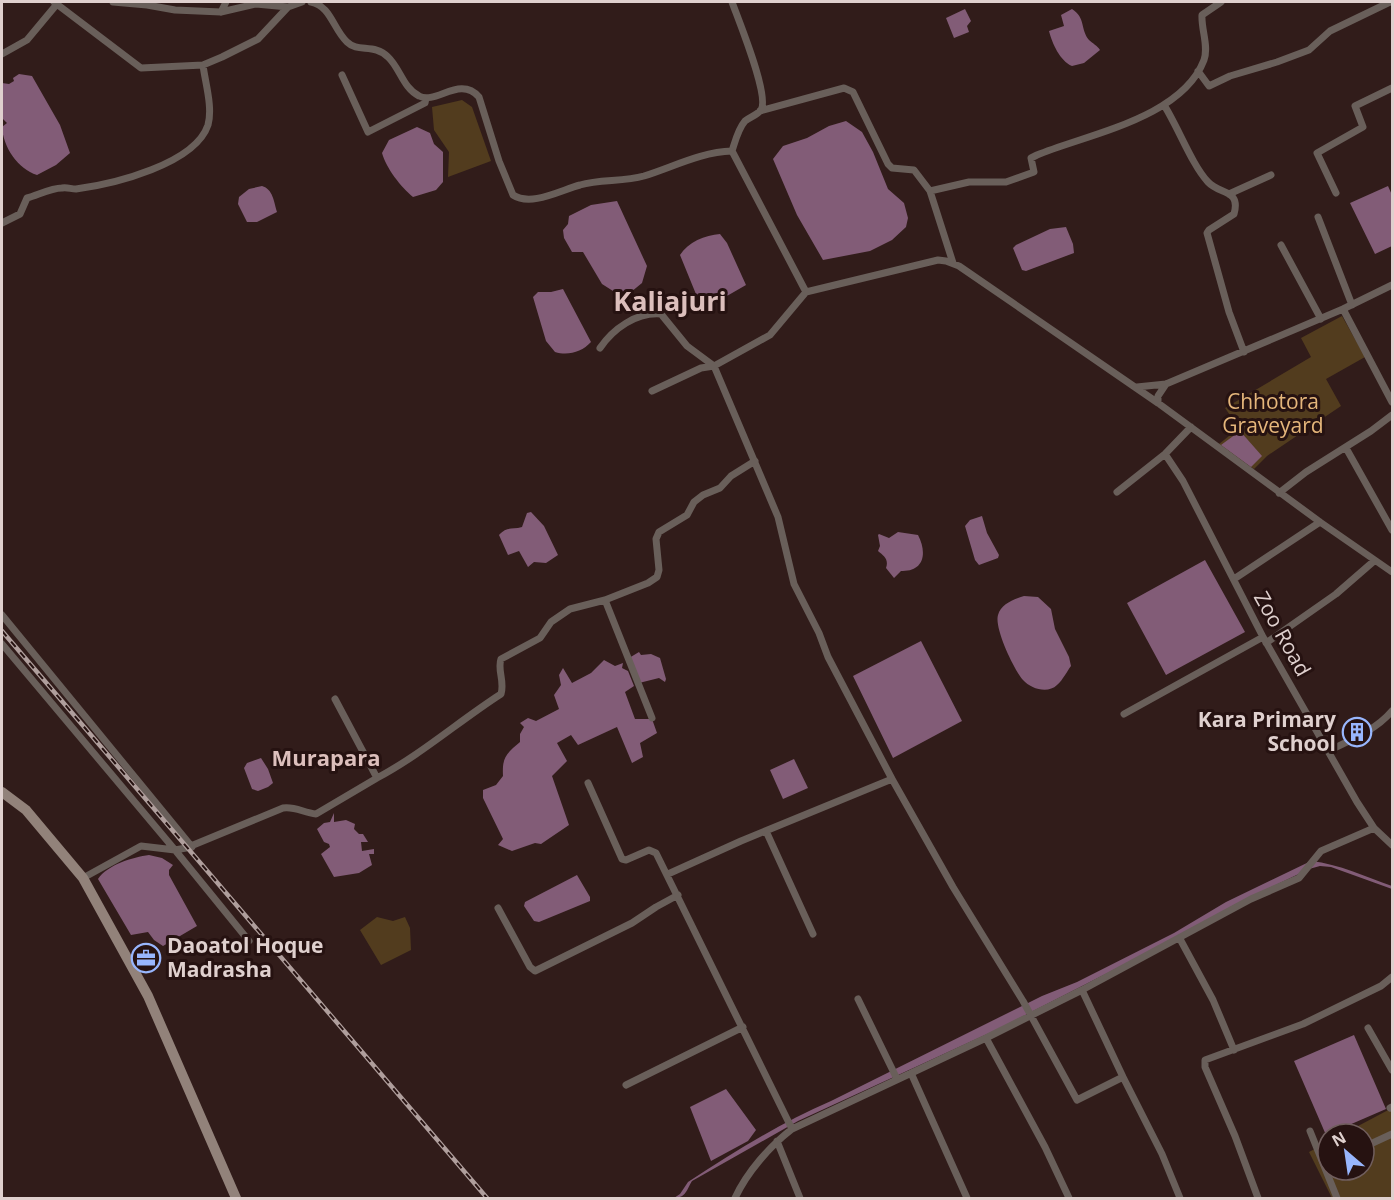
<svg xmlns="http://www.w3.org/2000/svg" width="1394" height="1200" font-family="'Open Sans',sans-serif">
  <rect width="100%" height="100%" fill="#311c1a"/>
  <path fill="#523c1e" d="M462,100L472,107L491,161L448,177L449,152L434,130L432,107Z
    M1342,316L1365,357L1326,379L1341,406L1267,456L1254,469L1219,444L1239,428L1225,408L1311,357L1301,338Z
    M377,917L393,921L405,917L410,928L411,950L381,965L360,930Z
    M1392,1108V1198H1332L1309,1152L1328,1142V1170H1364V1134H1343Z"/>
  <path fill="#825c77" d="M965,9L971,21L967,26L969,32L954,38L946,18Z
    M1072,9C1086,18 1080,29 1089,40C1093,44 1097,45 1100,50L1084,63L1072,66C1060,61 1052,43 1049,31L1064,26L1061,15Z
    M19,74L32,76L60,125L70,153L56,165L37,175C18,169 3,147 2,127L7,123L2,118V83L9,84L14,81L13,78Z
    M846,121L862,132L873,152L888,189L904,203L908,218L906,227L892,240L870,251L823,260L797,215L773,159L783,146L807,138L829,126Z
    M417,127L430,133L434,144L443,152V182L436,190L413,197C401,187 386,168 382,153L389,140Z
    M262,186C273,189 274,202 277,212L257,222H247L238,204L239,197L249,189Z
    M1388,186L1392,195V246L1375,254L1350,203Z
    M617,201L647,266L642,283L631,292L613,291L602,284L583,252H572L564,238L563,230L568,224L569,216L591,205Z
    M1066,227L1073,244L1074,253L1026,271L1022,270L1013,248L1016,245L1050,229Z
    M720,234L727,243L746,285L713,304H700L680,255C688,242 705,235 720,234Z
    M563,289L591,342C582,352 568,356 555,352L546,341L533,297L538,292H551Z
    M1240,431L1262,456L1251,467L1221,445Z
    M531,512L544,526L558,555L546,563L534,562L528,567L519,551L508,555L499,535C507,526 512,530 522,527L527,513Z
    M982,516L987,533L999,555L998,558L979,565L975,560L965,526L970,520Z
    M898,532L918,535C927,552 925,572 901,571L894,578L886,568C889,559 884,556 878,551L880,546L878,535L879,534L889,538Z
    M1205,560L1245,632L1166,675L1127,603Z
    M1024,596L1038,597L1051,609L1055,629L1069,657L1071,666C1067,671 1063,680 1057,685C1048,694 1031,689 1023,680C1014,670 994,628 998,615C1001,604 1014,599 1024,596Z
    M921,641L962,721L893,758L853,676Z
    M639,652L641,655L651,654L660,658L666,679L665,682L659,678L639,683L629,658Z
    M604,660L615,666L623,663L622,668L628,671L634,686L625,692L635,719H652L657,733L640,743L643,757L632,763L617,727L578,745L571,735L557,743L567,761L552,776L569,825L541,844L535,843L512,851L498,845L503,839L483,798V790L496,785L503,776C502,757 506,754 520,742V734L524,727L520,723L528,718L536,721L559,709L554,695L561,685L559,675L563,668L572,683L591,673Z
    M261,758L268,769L273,783L268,787L258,791L252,789L244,768L247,763Z
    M794,759L808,788L783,799L770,770Z
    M334,813V822L346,820L355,824L354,829L359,834H363L368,842H361L362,851L374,849V854H369L372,865L359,873L334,877L321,854L330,847L329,844L324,842L317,829L324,823L330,822Z
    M149,855L162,858L173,865L169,870V875L197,926L163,946L154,940L148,932L131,935L98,879C107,865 133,857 149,855Z
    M1311,861C1339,864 1366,877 1392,886V889L1331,867L1320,866L1309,869L1236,904L1180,936L996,1030L798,1121L692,1181C687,1189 686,1198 674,1198L680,1194L688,1182C734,1152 780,1123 831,1101L1042,996L1077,982L1174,933L1226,902Z
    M577,875L590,897V901L539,922L534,921L524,906L525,902Z
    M1354,1035L1386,1109L1326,1135L1294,1061Z
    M726,1089L756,1130L748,1141L711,1161L690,1107Z"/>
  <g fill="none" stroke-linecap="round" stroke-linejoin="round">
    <path stroke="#695f5a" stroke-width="7" d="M54,2L141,68L203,65L222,57L258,39L288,7L302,2
      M113,2L147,5L175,10L221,12L256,4L288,7
      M311,2C331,6 333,29 347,42C358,53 374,43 388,57C400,68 403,88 419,96C436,105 460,75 479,97L499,161L513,195C531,207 561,190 580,185C600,179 623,182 644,176C673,167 701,152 732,151
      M732,2C738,19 770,96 761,110C757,115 750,117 745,121C738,129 735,142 732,151L806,292
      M221,12L226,2
      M2,54L27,40L57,4
      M1198,71L1209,86L1230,76L1277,62L1309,50L1330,31L1390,2
      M342,75L368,132L425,103L426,98
      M1164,105C1178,127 1192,165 1208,182C1220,195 1241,189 1234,214L1209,230L1207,233L1229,312L1244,352
      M760,111L844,88L853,92L888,164L892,168L914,170L930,191L953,263
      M930,191L969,182H1006L1034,172L1031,158L1037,155C1088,134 1182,118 1204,60C1209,46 1201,29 1202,15L1221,2
      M1336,193L1317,153L1363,127L1355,106L1392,88
      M1229,194L1271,175
      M1318,217L1352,305
      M2,223L20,214L27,198C38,195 51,188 62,188C67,187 71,189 76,189C114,184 195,164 208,125C213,107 205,82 203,65
      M1281,245L1321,319
      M1343,309L1392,402
      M600,348C613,329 636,312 661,314L687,346L714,366L778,517L794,584L819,633L828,657L892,779
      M1137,387L1166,384L1343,309L1392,285
      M652,391L701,368L714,366L770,335L806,292L938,260L946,261L959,266L1158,403L1320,522L1392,572
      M1158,403V396L1166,384
      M1346,448L1392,530
      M1165,454L1183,481L1263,637L1357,802L1374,828L1392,845
      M1117,492L1165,454L1191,427
      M1279,493L1306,472L1371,431L1392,415
      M1234,579L1320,522
      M605,600L652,718
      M2,615L192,847
      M1266,643L1336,594L1374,561
      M2,644L175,850L249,941
      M1124,714L1263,637
      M1328,751C1351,740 1376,730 1392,711
      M377,778C422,754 459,721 501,694C505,681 497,670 501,659L540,638L551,622L570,609L605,600L648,583L657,577L659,570L656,539L659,532L687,515L694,502L703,495L720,488L731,476L755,461
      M588,783L622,859L626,860L649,850L656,853L792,1129
      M766,831L813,934
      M668,874L741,841L892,779L953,887L1023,1001L1077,1100L1123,1077
      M83,878L141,846L175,850L186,848L283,808C295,806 304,813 316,814L377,778L335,699
      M498,908L530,967L535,971L632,923L656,907L678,895
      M1180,939L1213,1000L1234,1050
      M1082,990L1123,1077L1162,1154L1180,1198
      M858,999L897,1079
      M1368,1028L1392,1070
      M986,1038L1045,1147L1069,1198
      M911,1073L967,1198
      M626,1085L743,1027
      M1390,1108L1392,1107
      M1310,1131L1337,1198
      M777,1141L800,1198
      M1364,1147L1392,1134
      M735,1198C747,1172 770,1146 792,1129L986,1038L1082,990L1251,899L1299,878L1321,851L1374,828
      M1258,1198L1235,1136L1205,1067V1060L1303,1024L1381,986L1392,977"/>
    <path stroke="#92827a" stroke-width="10" d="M2,792L26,810L83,878L148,996L236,1198"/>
    <g stroke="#af9e9c" stroke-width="4.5">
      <path id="rail" d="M2,631L487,1198"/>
    </g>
    <use href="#rail" stroke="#261211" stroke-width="2" stroke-dasharray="7" stroke-linecap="butt"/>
  </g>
  <defs>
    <g id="building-ring" transform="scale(1.5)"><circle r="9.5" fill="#261211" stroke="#98b6fd" stroke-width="1.5"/><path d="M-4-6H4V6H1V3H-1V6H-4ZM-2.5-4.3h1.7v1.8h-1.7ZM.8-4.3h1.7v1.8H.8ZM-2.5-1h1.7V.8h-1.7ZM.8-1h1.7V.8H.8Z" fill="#98b6fd"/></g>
    <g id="office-ring" transform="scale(1.5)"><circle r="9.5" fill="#261211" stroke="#98b6fd" stroke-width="1.5"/><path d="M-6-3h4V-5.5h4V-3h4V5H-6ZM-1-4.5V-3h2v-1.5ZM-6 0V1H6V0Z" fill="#98b6fd"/></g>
  </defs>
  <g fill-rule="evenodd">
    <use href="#building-ring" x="1357" y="732"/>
    <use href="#office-ring" x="146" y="958"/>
  </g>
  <g text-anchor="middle" stroke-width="6" stroke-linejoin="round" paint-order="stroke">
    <g font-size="21" fill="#e5b67b" stroke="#261211">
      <text x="1273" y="409">Chhotora<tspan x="1273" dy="24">Graveyard</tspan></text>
    </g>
    <g font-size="21" fill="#dfd0ce" stroke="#261211">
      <text transform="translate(1282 634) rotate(61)" y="7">Zoo Road</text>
    </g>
    <g font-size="21" font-weight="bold" fill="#dfd0ce" stroke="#261211" text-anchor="end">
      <text x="1336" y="727">Kara Primary<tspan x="1336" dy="24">School</tspan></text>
      <text x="167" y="953" text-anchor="start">Daoatol Hoque<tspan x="167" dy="24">Madrasha</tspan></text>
    </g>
    <g font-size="22" font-weight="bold" fill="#dcbfbc" stroke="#261211">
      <text x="326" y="766">Murapara</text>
    </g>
    <g font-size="27" font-weight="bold" fill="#dcbfbc" stroke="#261211">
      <text x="670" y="311">Kaliajuri</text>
    </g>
  </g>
  <rect width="1394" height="1200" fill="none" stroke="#dfd0ce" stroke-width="6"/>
  <g transform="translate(1346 1152) rotate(331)"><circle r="28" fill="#261211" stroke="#705e5d" stroke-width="1.5"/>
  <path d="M0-4.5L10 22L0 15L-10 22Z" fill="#98b6fd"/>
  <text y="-9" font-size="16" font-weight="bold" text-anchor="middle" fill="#dfd0ce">N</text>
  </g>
</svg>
